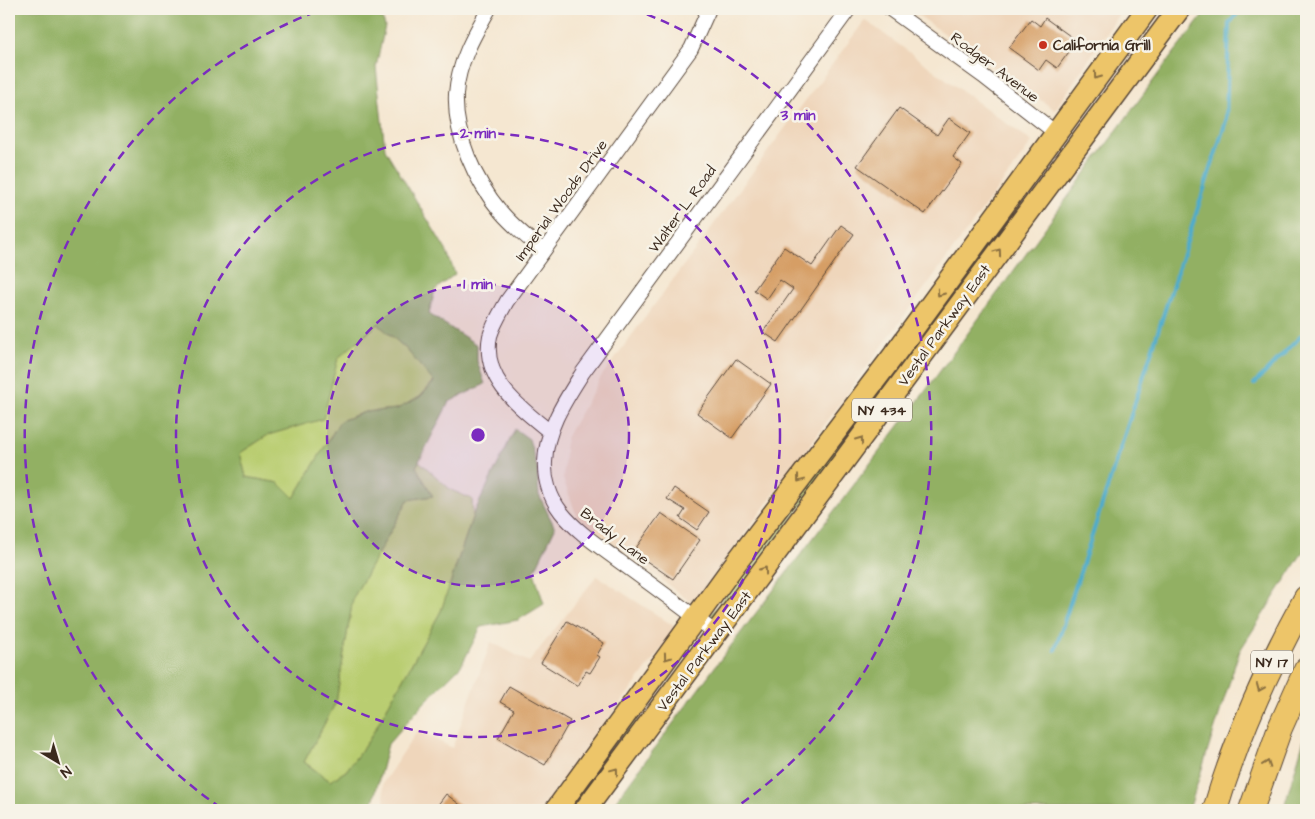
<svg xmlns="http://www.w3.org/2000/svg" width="1315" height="819" font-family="'Architects Daughter',sans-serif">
  <rect width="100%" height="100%" fill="#f7f3e8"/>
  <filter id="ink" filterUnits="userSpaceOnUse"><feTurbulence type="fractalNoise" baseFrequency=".02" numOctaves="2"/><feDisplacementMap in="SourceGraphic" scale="10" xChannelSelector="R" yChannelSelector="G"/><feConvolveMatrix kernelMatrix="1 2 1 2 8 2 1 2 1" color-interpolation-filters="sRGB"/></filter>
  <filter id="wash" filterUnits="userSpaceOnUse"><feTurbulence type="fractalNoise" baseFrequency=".0096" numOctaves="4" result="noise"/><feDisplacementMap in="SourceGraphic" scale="20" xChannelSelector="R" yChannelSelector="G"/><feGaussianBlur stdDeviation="1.12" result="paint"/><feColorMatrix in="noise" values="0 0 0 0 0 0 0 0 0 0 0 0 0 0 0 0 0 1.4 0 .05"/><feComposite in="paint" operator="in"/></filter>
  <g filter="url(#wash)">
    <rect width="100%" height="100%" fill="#f5e7d1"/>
    <path fill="#efd6bb" d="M909,9H1122L1055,110Z
      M865,20L1032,142L693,604L577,516L563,479L566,438L601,377Z
      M597,576L677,628L541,810H385L383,783L418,730L452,748L491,642L529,662Z"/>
    <path fill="#b9cd71" stroke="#7a7c48" d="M378,324L406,348L434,381L420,397L397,409L365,412L340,421L294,498L279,483L246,477L240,453L268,435L322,419L338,358Z
      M912,344L911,351L891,386L715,623L708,619Z
      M419,461L451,490L472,499L473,515L441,611L369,740L346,771L330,781L304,762L336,702L353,598L408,500L416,467Z
      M689,644L687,651L572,810H565Z"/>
    <path fill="#92b063" stroke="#666d40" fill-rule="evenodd" d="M9,9H379L385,26L376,67L385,149L446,250L455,274L435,290L429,314L477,345V361L485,384L449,402L416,467L433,496L408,500L353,598L336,702L304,762L330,781L346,771L369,740L441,611L473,515L515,429L529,439L537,467L539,495L555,528L534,572L544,604L518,620L481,627L461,666L423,704L388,744L371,810H9ZM378,324L406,349L434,382L420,397L397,409L365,412L340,421L294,498L279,483L246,477L240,453L268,435L323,419L338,358Z
      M1208,9H1306V547L1239,652L1189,810H609L717,664L921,397L1167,62Z
      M1306,733V810H1283Z"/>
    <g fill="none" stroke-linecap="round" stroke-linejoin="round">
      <path stroke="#4daccc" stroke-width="4" d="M1254,384L1306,331
        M1055,650L1226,121L1229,24L1241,9"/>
    </g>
    <g id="blocks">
      <path fill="#d69e65" d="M1045,18L1077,41L1057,68L1046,60L1039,70L1009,48L1031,19L1040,26Z
        M899,108L937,135L949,118L970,133L953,157L962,164L925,214L857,166Z
        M841,225L854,234L778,342L763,332L793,289L780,280L767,299L754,290L784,247L812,266Z
        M736,359L771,384L732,438L697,413Z
        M674,488L709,512L697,530L680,518L685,510L667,499Z
        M661,513L700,540L673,579L633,552Z
        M567,621L604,643L597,655L600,657L590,673L586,671L578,686L541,663Z
        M509,686L570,721L545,765L498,738L514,710L500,702Z
        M446,794L467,810H434Z"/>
    </g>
  </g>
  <g filter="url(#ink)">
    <use href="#blocks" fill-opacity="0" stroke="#574639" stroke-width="1"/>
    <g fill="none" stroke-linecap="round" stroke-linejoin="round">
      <g stroke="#574639" stroke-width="16">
        <path id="street" d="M489,9C474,35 458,63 456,94C454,135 475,181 501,212C514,227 529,239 543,251
          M890,9L983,76L1056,133
          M550,432C521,408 481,380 490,336C493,325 501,312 507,301L691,49L709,9
          M717,634C685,609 652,585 619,561C599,546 576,531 561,512C550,498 544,479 545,462C546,428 566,399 583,372L849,9"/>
      </g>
      <g stroke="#574639" stroke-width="24">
        <path id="primary" d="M556,810L732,568L894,355L1147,9
          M585,810L1179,9"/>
      </g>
      <g stroke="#574639" stroke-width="26">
        <path id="highway" d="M1215,810C1237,736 1269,665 1306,598
          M1251,810L1280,728L1306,670"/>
      </g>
      <use href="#street" stroke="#fff" stroke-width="14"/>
      <use href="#primary" stroke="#edc569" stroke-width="21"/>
      <use href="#highway" stroke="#edc569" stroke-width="24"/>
    </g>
    <defs><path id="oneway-chevron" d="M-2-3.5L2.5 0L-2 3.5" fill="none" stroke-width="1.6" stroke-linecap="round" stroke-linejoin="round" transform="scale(1.25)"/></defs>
    <g stroke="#8b7040">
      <use href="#oneway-chevron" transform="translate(1097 76) rotate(126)"/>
      <use href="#oneway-chevron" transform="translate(998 252) rotate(-54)"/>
      <use href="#oneway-chevron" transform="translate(940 293) rotate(126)"/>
      <use href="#oneway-chevron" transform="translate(860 440) rotate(-54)"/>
      <use href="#oneway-chevron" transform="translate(800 479) rotate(127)"/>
      <use href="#oneway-chevron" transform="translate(764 570) rotate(-54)"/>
      <use href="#oneway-chevron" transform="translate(667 657) rotate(126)"/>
      <use href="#oneway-chevron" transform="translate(1260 688) rotate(113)"/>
      <use href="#oneway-chevron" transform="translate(1267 764) rotate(-70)"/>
      <use href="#oneway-chevron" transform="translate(615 771) rotate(-53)"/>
    </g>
  </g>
  <circle cx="478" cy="435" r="151" fill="#7b2cbf" fill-opacity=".12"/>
  <g fill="none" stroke="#7b2cbf" stroke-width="2.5" stroke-dasharray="9 6">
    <circle cx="478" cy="435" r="151"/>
    <circle cx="478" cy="435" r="302"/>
    <path d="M221 808A453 453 0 0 1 323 9M633 9A453 453 0 0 1 735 808"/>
  </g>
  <circle fill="#c8321e" stroke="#f7f3e8" stroke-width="2" cx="1043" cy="45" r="5"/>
  <g text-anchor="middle" stroke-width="5" stroke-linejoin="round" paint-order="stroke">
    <g fill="#f7f3e8" stroke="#73665b" stroke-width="1">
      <rect x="852" y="398.5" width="60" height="23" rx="4"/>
      <rect x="1251" y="650.5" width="42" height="23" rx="4"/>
    </g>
    <g font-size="14" font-weight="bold" fill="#3b2a1e">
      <text x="882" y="415">NY 434</text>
      <text x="1272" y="667">NY 17</text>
    </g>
    <g font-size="15" font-weight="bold" fill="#3b2a1e" stroke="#f7f3e8" text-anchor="start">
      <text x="1053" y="50">California Grill</text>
    </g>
    <g font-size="15" fill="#3b2a1e" stroke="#f7f3e8">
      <text transform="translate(995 67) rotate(37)" y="5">Rodger Avenue</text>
      <text transform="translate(561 200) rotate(-54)" y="5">Imperial Woods Drive</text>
      <text transform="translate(682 209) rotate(-54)" y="5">Walter L Road</text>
      <text transform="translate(944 325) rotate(-54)" y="5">Vestal Parkway East</text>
      <text transform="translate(615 536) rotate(38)" y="5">Brady Lane</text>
      <text transform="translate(704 651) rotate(-53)" y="5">Vestal Parkway East</text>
    </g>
  </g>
  <circle cx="478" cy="435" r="8" fill="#7b2cbf" stroke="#f7f3e8" stroke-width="2.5"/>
  <g font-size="15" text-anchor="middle" font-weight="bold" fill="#7b2cbf" stroke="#f7f3e8" stroke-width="5" stroke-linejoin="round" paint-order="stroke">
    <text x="798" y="120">3 min</text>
    <text x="478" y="138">2 min</text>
    <text x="478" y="289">1 min</text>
  </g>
  <rect width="1315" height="819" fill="none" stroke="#f7f3e8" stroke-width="30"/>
  <g transform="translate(58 762) rotate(142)" stroke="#f7f3e8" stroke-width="4" paint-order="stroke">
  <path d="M0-4L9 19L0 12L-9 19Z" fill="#3b2a1e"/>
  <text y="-8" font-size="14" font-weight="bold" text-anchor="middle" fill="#3b2a1e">N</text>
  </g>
</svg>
